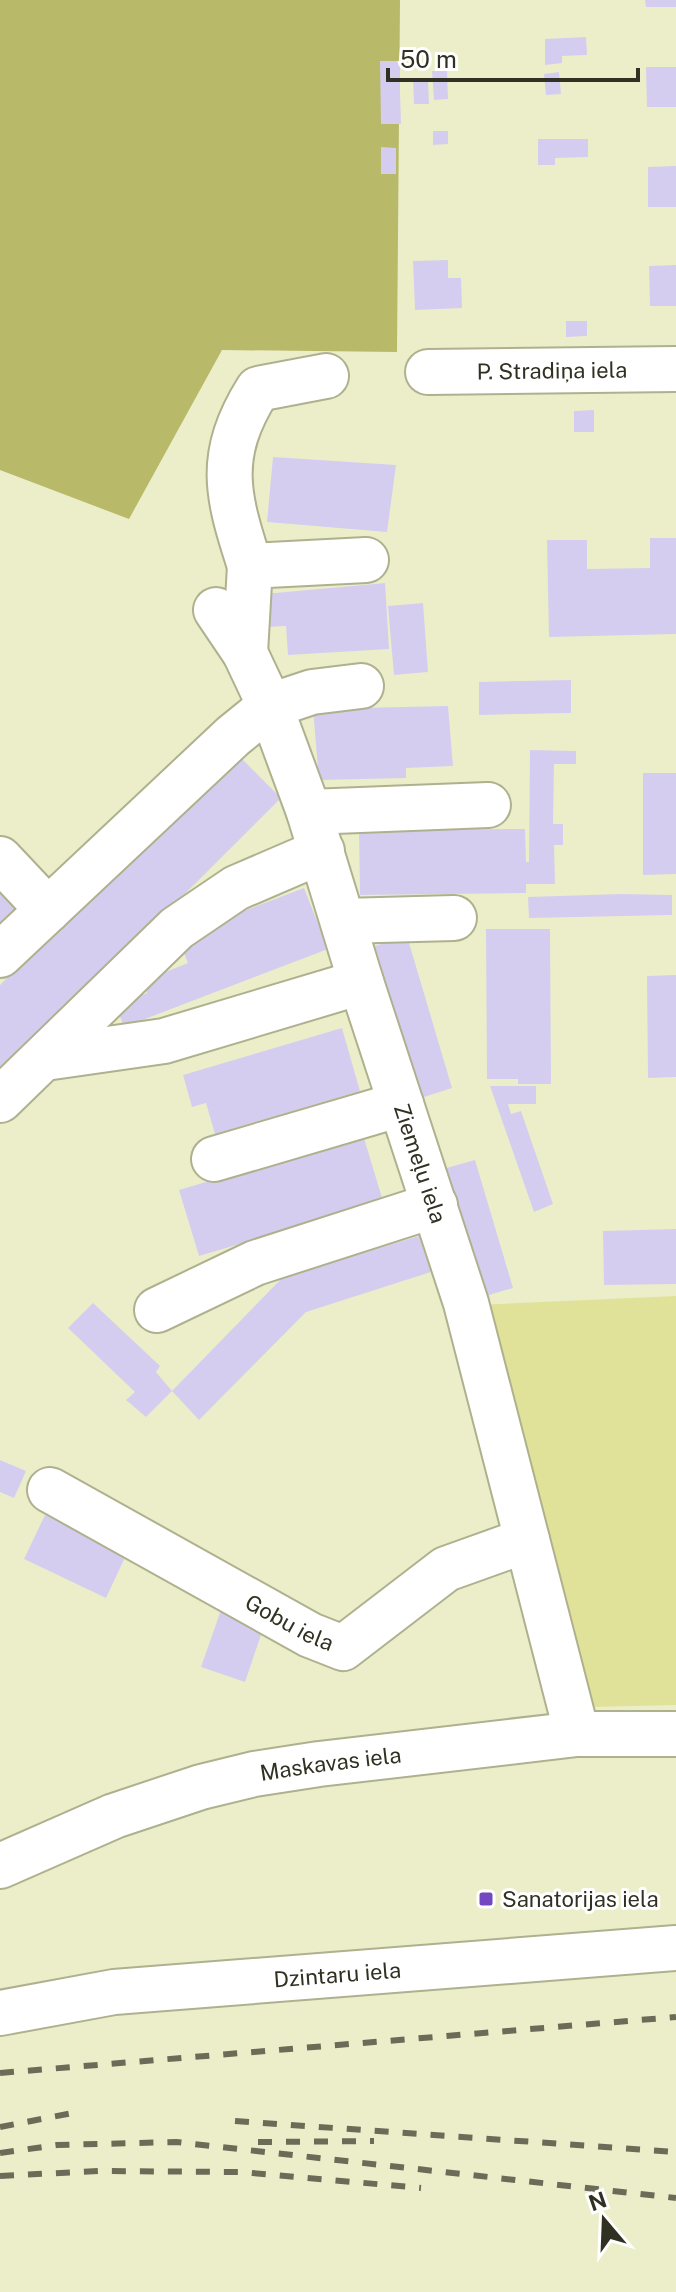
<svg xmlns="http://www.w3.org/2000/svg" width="676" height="2292" font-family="'Public Sans',sans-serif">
  <rect width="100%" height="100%" fill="#eceeca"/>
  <path fill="#e1e299" d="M676,1296V1705L594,1707L475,1305Z"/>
  <path fill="#b8b969" d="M0,0H400L397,352L222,350L129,519L0,470Z"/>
  <path fill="#d5cdef" d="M645,0H676V7H646Z
    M586,37L587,55L562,56V63L545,65V39Z
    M380,61H399L401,124H381Z
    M646,67H676V107H647Z
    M432,71H447L448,99L434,100Z
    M559,72L561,94L546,95L544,74Z
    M413,79H428L429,104H414Z
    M433,131H448V144L433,145Z
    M538,139H588V157L555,158V165H538Z
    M381,147L396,148V174H381Z
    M676,166V207H648V167Z
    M448,260V278H461L462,308L415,310L413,261Z
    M676,265V306H650L649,266Z
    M566,321H587V336L566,337Z
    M594,410V432H574V411Z
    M273,457L396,465L387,532L267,522Z
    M650,538H676V634L549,637L547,540H587V569L650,568Z
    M385,583L389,649L288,655L286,626L266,627L264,594Z
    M423,603L428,672L394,675L388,606Z
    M571,680V713L479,715V682Z
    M448,706L453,766L406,768V778L319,780L313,709Z
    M530,750L576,751V764H554L553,824H563V845H554L555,884H526V893L360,895L359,830L525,829L526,862H529Z
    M234,751L281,798L0,1078V985Z
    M643,773H676V874L643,875Z
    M304,888L328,949L124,1027L116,1005L147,993L143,981L188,963L180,943L215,930L212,923Z
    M0,892L17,912L0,927Z
    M621,894L672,895V915L529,918L528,897Z
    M486,929H550L551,1084H518V1079H487Z
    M407,936L452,1088L421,1098L375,946Z
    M676,975V1077L648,1078L647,976Z
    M342,1028L360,1091L215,1134L206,1103L192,1107L183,1075Z
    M490,1086H536V1104H508L511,1114L521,1111L553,1204L534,1212Z
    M363,1135L383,1201L199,1256L179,1190Z
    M475,1160L513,1288L482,1297L443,1169Z
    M676,1229V1284L604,1285L603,1231Z
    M419,1236L431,1272L306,1312L199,1420L172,1391L283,1277Z
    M93,1303L160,1366L156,1372L172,1391L146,1417L126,1400L135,1392L68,1328Z
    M0,1460L26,1471L14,1498L0,1492Z
    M45,1515L127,1553L106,1598L24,1559Z
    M221,1610L264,1626L245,1682L201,1667Z"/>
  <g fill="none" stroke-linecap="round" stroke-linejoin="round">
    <g stroke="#afb18e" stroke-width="48">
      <g id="minor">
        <path id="s1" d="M428,372L676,369"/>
        <path d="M250,566C227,495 216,456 258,389L326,376"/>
        <path id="s2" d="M216,610L245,653L270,706L309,812L361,982L466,1303L577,1734"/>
        <path d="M245,653L250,566L366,560"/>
        <path d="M309,812L488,805"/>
        <path d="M0,859L48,910"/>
        <path d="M343,921L454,918"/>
        <path d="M0,955L233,736L270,706L312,692L361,686"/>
        <path d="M45,1058L164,1041L361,982"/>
        <path d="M0,1100L177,928L236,888L322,851"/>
        <path d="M214,1159L401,1104"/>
        <path d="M157,1310L255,1263L435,1205"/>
        <path id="s3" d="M50,1490L310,1635L343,1648L446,1569L527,1540"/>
        <path id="s4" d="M0,1866L114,1816L201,1787L254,1774L319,1764L577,1734H676"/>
        <path id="s5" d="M0,2013L114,1992L676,1948"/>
      </g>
    </g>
    <use href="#minor" stroke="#fff" stroke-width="44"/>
    <path stroke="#6b6c57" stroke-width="6" stroke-dasharray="14 14" stroke-linecap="butt" d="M0,2073L676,2017
      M235,2121L676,2152
      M0,2127L78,2112
      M258,2142L374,2141
      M0,2153L57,2145L176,2142L676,2198
      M0,2176L98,2171L241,2172L421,2188"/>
  </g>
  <rect fill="#7247bf" stroke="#fff" stroke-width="3" x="478" y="1891" width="16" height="16" rx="4"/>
  <g text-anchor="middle" stroke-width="6" stroke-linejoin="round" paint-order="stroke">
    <g font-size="22" fill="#313123" stroke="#fff">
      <text dy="8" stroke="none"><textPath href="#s1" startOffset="124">P. Stradiņa iela</textPath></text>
      <text dy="8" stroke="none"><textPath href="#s2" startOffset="592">Ziemeļu iela</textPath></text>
      <text dy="8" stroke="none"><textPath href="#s3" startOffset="274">Gobu iela</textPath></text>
      <text dy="8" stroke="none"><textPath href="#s4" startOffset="348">Maskavas iela</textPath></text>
      <text dy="8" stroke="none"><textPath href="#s5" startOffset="340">Dzintaru iela</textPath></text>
    </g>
    <g font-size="22" fill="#313123" stroke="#fff" text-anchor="start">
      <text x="502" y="1907">Sanatorijas iela</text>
    </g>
  </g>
  <g transform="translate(604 2220) rotate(341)" stroke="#ffffff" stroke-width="6" paint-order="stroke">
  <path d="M0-6L14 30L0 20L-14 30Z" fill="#313123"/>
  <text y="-12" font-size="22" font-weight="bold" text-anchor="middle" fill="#313123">N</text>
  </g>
  <path d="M388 68v12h250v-12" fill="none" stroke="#313123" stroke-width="4"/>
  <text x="400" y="68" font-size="24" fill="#313123" stroke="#ffffff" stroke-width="6" paint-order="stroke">50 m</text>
</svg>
